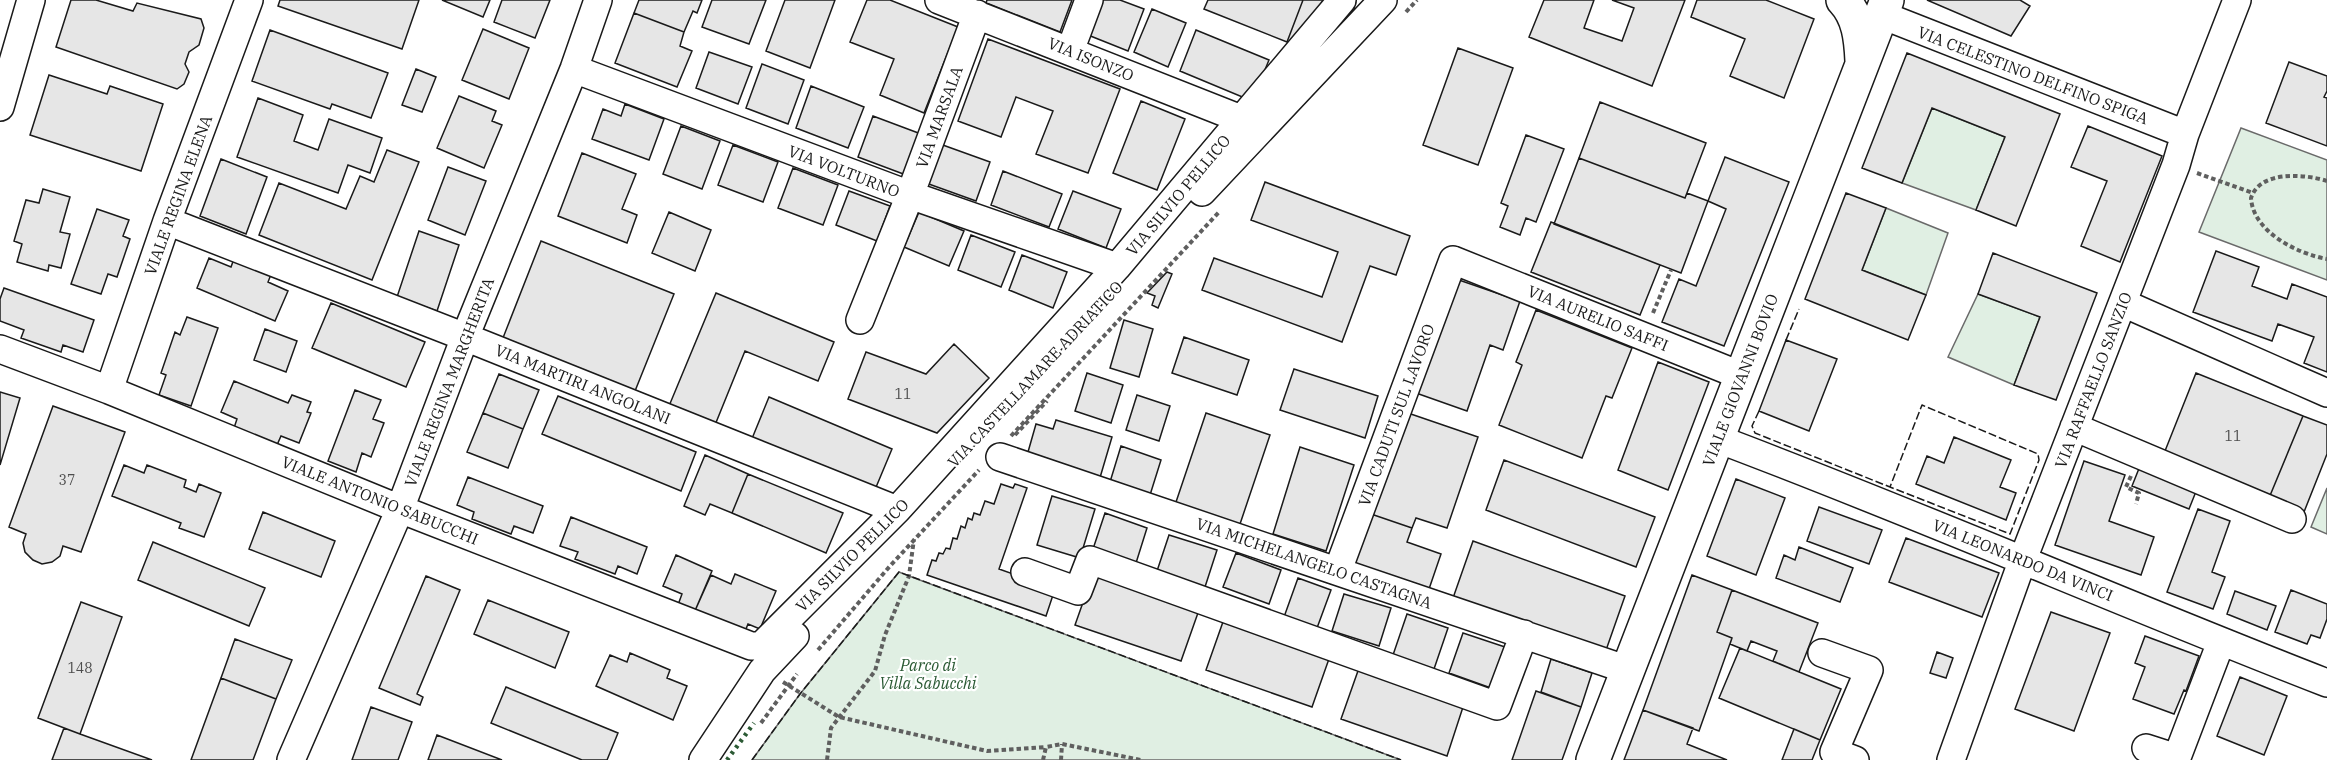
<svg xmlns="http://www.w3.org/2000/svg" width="2327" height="760" font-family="'IBM Plex Serif',serif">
  <rect width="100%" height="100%" fill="#fff"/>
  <path fill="#e0efe3" stroke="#6a6a6a" stroke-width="1.5" d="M1932,108L2005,137L1976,210L1902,183Z
    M2241,128L2327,160V280L2199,232Z
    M1886,208L1948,233L1926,295L1862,270Z
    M1978,294L2040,317L2014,385L1948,357Z
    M2327,488V534L2311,527Z
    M899,572L909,576L1401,760H752L800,694Z"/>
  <path fill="#e6e6e6" stroke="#1a1a1a" stroke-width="1.5" d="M71,0H96L133,11L137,3L201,19L204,28L199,45L189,52L185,64L189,72L184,84L177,89L56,47Z
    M280,0H419L402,49L278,6Z
    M442,0H490L483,17Z
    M502,0H550L535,38L494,22Z
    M639,0H702L697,13L693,11L684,32L634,13Z
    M712,0H766L749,44L702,27Z
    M785,0H835L810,68L766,51Z
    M867,0H890L958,27L924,113L880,95L894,59L850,42Z
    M987,0H1072L1060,32L989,4L986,3Z
    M1102,0H1120L1144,9L1128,51L1088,35Z
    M1208,0H1303L1287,42L1204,9Z
    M1303,0H1323L1312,28L1298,46L1287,42Z
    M1544,0H1594L1584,28L1622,41L1634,8L1612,0H1685L1652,86L1529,37Z
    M1697,0H1766L1814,19L1784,98L1730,76L1745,39L1691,17Z
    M1927,0H2020L2030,6L2011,36Z
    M1152,9L1186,23L1168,67L1134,52Z
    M634,13L684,32L680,46L692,51L677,87L615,63Z
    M483,29L529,48L509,99L462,80Z
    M270,30L388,73L371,118L332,104L330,109L252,81Z
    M1196,30L1269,60L1252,101L1180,71Z
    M988,39L1120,89L1088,173L1036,154L1053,111L1016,97L1001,137L958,121Z
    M1458,48L1513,68L1478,165L1423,145Z
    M709,52L752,67L738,104L696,88Z
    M1907,53L2060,114L2016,226L1976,210L2005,137L1932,108L1902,183L1862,168Z
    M2289,62L2327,76V91L2324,97L2327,98V146L2266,123Z
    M762,64L804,80L788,124L746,108Z
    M416,69L436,77L422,112L402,105Z
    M49,75L107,94L110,86L163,104L141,171L30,135Z
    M811,86L864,107L848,148L796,128Z
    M459,96L496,111L492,121L502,125L484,168L437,148Z
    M258,98L303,115L294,141L318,150L329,119L382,138L370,173L348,165L338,193L237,157Z
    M1141,101L1185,119L1157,190L1113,173Z
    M1600,102L1706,143L1685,198L1579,158Z
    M625,104L664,119L649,160L592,139L603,109L621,116Z
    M873,116L921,134L906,175L858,157Z
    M681,126L720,141L702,189L663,174Z
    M2088,126L2162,156L2120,262L2081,246L2107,181L2071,167Z
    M1526,135L1564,149L1536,222L1526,218L1520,235L1500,227L1508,206L1501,203Z
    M940,144L990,162L976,201L926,183Z
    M733,145L778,162L763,202L718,185Z
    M387,150L419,162L372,280L259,235L279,183L346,209L360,176L374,182Z
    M582,153L636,174L622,209L637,215L627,243L558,216Z
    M1725,157L1789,182L1724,346L1662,322L1679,279L1696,286L1726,209L1708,201Z
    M1579,158L1685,198L1687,193L1708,201L1681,273L1554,224Z
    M221,159L267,177L246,234L200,216Z
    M448,167L486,181L465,235L428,220Z
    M793,168L838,185L823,225L778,208Z
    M1003,171L1062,194L1049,227L991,205Z
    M1265,182L1410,236L1396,275L1370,266L1342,342L1202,290L1214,258L1322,297L1338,252L1251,220Z
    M43,189L70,197L60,232L70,234L61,268L49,265L48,271L17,262L22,244L14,241L26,200L39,203Z
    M849,191L890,206L877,241L836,225Z
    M1073,191L1121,209L1106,248L1058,229Z
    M1846,193L1886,208L1862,270L1926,295L1908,340L1805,299Z
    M97,209L129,220L123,236L130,239L117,277L108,274L101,294L71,284Z
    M669,212L711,230L695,271L652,253Z
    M919,212L964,231L949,266L904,247Z
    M1551,222L1660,265L1640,315L1531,272Z
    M419,231L459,245L437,311L397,297Z
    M971,235L1015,252L1001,287L958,270Z
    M541,241L674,294L633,396L501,343Z
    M2216,251L2259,267L2252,286L2287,299L2292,284L2327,297V372L2304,363L2314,337L2278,324L2272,341L2193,312Z
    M1993,253L2097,293L2056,400L2014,385L2040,317L1978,294Z
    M1022,255L1067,272L1053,308L1009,290Z
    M235,256L272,272L268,282L288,291L275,321L197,288L209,258L231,267Z
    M1167,272L1172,274L1158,308L1152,305L1155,296L1147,293Z
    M1456,279L1520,301L1503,350L1490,345L1467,411L1416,393Z
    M4,288L94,320L83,352L63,345L61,352L21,338L24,330L0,321V299Z
    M716,293L834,342L818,381L745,351L715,425L669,406Z
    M331,303L425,342L406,387L312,348Z
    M1536,310L1632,348L1612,398L1606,396L1582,458L1499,425L1522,365L1516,362Z
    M187,317L218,328L191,406L159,395L166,375L161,373L175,332L180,335Z
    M1124,320L1153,329L1139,377L1110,368Z
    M265,329L297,341L286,372L254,360Z
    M1184,337L1249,360L1237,395L1172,373Z
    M1786,340L1837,359L1809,431L1759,411Z
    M954,344L989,378L937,433L848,399L866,352L926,374Z
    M1658,362L1709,382L1668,490L1618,470Z
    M1294,369L1378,396L1365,438L1280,410Z
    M1087,373L1123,385L1111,423L1075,411Z
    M2196,373L2303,416L2269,498L2163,456Z
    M499,374L539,390L523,429L483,413Z
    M234,381L288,403L292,395L311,402L307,412L311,413L299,443L281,436L277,445L234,428L237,419L221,412Z
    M355,390L381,400L373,419L384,423L371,457L362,453L356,472L328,461Z
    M0,392L20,398L0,465Z
    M1137,395L1170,406L1159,441L1126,430Z
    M558,396L696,452L681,491L542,434Z
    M769,397L892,449L874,492L751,441Z
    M53,406L125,432L81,552L63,546L60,556L52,562L42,564L33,560L25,552L23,543L26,534L9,527Z
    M1405,412L1478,437L1447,528L1416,518L1412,528L1371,514Z
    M483,413L523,429L508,468L467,452Z
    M1206,413L1270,435L1239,527L1175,505Z
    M2303,416L2327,425V454L2304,512L2269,498Z
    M1056,420L1112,437L1099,481L1026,459L1036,424L1053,429Z
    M1954,437L2011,460L2000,487L2016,493L2006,520L1916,484L1927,456L1944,463Z
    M1121,446L1161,460L1150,495L1110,482Z
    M1300,447L1354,465L1326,551L1273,534Z
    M705,455L748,474L732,513L710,504L705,515L684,506Z
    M1504,460L1655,517L1636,567L1486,510Z
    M2084,461L2125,475L2109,521L2154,537L2141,575L2055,545Z
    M124,465L144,473L147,465L186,480L184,487L196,492L199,484L221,493L204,537L179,528L181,523L112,496Z
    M2140,466L2197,489L2189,509L2132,486Z
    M748,474L843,513L826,553L732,513Z
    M468,477L543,506L533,533L514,526L511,534L472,519L474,512L457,505Z
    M1736,479L1785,498L1756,575L1707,556Z
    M1001,484L1013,488L1015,484L1027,488L999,569L1055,589L1046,616L927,575L932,560L936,561L939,553L943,554L946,548L950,549L953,538L957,539L961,526L965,528L968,518L972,520L974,513L980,515L985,501L994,504Z
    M1052,496L1095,509L1080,558L1037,545Z
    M1819,507L1882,530L1869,564L1807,541Z
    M2198,509L2230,521L2212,572L2225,577L2213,609L2167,592Z
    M263,512L335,541L321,577L249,549Z
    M1105,513L1147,528L1136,563L1093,549Z
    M1371,514L1412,528L1407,542L1441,554L1429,589L1354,564Z
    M571,517L647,547L637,574L618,566L615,574L575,559L578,552L560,546Z
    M1169,535L1217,550L1204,590L1156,574Z
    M1906,538L1999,573L1982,617L1889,582Z
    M1473,541L1625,596L1605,653L1453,598Z
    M153,542L265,588L249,626L138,580Z
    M1799,547L1853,568L1840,602L1776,578L1784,555L1795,560Z
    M1236,553L1281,570L1269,604L1223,587Z
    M676,555L712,571L694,613L678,605L682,594L663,586Z
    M735,574L776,591L760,629L748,624L744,634L694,613L711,575L731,584Z
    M1093,574L1199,610L1181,661L1075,625Z
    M1692,575L1732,590L1717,632L1732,638L1699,731L1643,710Z
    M426,576L460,590L417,694L423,697L420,705L379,688Z
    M1298,578L1331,590L1317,628L1284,617Z
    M1732,590L1818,623L1799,672L1773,661L1777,651L1751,641L1747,651L1730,644L1732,638L1717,632Z
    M2291,590L2327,604V619L2320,638L2311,635L2307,644L2275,632Z
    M2235,591L2276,606L2267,630L2227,614Z
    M1344,594L1391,608L1379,646L1332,631Z
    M488,600L569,632L555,668L474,634Z
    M81,602L122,617L80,734L38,718Z
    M2051,612L2110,633L2074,731L2015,709Z
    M1407,614L1448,628L1434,669L1393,655Z
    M1224,619L1330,656L1312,707L1206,670Z
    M1463,633L1505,647L1491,688L1449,673Z
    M2145,636L2199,656L2186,691L2184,690L2174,714L2133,699L2145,667L2135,663Z
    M235,639L292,660L276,699L221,678Z
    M1740,648L1841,689L1820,740L1719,698Z
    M1937,652L1953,658L1946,678L1930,673Z
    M630,653L670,670L667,678L687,686L673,720L596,686L610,655L627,662Z
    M1551,659L1592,673L1581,707L1541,692Z
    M1359,668L1464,704L1447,756L1341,719Z
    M2240,677L2287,696L2264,755L2217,736Z
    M221,678L276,699L253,760H191Z
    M506,687L618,733L607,760H582L491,723Z
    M1536,691L1581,707L1562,760H1512Z
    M371,707L412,722L398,760H352Z
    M1643,710L1693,728L1687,744L1727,760H1624Z
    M64,728L80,734L152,760H52Z
    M1794,729L1820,740L1812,760H1782Z
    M437,735L502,760H428Z"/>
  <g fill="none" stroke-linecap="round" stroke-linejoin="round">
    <g stroke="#1a1a1a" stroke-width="30">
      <path id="minor" d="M939,0L1241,119
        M1882,15L2185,134
        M1070,51L1089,0
        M574,69L910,195L1117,267
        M0,107L31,0
        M1202,192L1383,0
        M167,221L465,337L897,510
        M2123,303L2327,393
        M860,320L910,195L977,14
        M0,349L109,390L400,509L751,646H761L897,510L1117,267L1342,0
        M109,390L167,221L249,0
        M2074,427L2292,519
        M1718,439C1923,516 2123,604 2327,683
        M1000,457L1628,670
        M1338,570L1453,260L1742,376
        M1025,572L1078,591L1090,560L1497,706L1524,634
        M1822,653L1869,670L1834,752L1855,760
        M2146,748L2177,758
        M291,760L400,509L465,337L574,69L598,0
        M703,760L762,671L795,636
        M1951,760L2023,559L2176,165L2185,134L2237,0
        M2176,760L2221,642"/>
    </g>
    <g stroke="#1a1a1a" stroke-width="36">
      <path id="major" d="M1843,0C1859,17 1861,39 1862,61
        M1593,760L1887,0"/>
    </g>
    <path stroke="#5f5f5f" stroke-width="4" stroke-dasharray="4.5 3" stroke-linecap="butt" d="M1406,12L1417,0
      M2197,173L2253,193
      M2327,181C2305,174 2260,170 2251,198C2253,232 2298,254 2327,259
      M1653,313L1671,270
      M1015,435L1047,401
      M1011,436L1220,211
      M2131,476L2126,487L2139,493L2136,504
      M818,650L890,566L979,470
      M783,682L839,717L987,751L1046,747
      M761,723L797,674
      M827,760L831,728L875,671L885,635L909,576L914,539
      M1043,760L1046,747L1062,744L1141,760
      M1061,760L1062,744"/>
    <use href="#minor" stroke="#fff" stroke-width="27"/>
    <use href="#major" stroke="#fff" stroke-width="33"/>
    <path stroke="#2b5a34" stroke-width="4.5" stroke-dasharray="3 4.5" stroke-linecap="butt" d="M727,760L754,723"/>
    <path stroke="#1a1a1a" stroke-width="1.5" stroke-dasharray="8 3" stroke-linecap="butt" d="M1786,340L1799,309
      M1759,411L1752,426L1755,433L1890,487L1922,405L2038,454L2039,460L2010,534L1890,487
      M752,760L800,694L899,572L1401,760"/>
  </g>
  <g text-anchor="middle" stroke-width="4.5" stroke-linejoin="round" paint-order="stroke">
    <g font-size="14" fill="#4d4d4d">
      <text x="903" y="399">11</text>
      <text x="2233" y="441">11</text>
      <text x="67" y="485">37</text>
      <text x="80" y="673">148</text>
    </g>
    <g font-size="16" fill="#1a1a1a" stroke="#fff">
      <text transform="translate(1091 59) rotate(22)" y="6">VIA ISONZO</text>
      <text transform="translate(2033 75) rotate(21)" y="6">VIA CELESTINO DELFINO SPIGA</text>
      <text transform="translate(939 117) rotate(-70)" y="6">VIA MARSALA</text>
      <text transform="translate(844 171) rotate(21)" y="6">VIA VOLTURNO</text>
      <text transform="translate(178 195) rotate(-70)" y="6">VIALE REGINA ELENA</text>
      <text transform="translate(1178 195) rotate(-50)" y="6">VIA SILVIO PELLICO</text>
      <text transform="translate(1598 318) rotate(22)" y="6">VIA AURELIO SAFFI</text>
      <text transform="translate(1035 374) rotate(-47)" y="6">VIA CASTELLAMARE ADRIATICO</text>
      <text transform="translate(1740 380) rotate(-69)" y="6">VIALE GIOVANNI BOVIO</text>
      <text transform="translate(2093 380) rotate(-69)" y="6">VIA RAFFAELLO SANZIO</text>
      <text transform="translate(449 382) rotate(-69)" y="6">VIALE REGINA MARGHERITA</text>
      <text transform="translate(583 384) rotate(22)" y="6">VIA MARTIRI ANGOLANI</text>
      <text transform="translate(1396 415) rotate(-70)" y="6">VIA CADUTI SUL LAVORO</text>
      <text transform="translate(380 500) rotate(22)" y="6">VIALE ANTONIO SABUCCHI</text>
      <text transform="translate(852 555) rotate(-45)" y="6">VIA SILVIO PELLICO</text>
      <text transform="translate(2023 560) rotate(22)" y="6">VIA LEONARDO DA VINCI</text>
      <text transform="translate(1314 563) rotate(19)" y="6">VIA MICHELANGELO CASTAGNA</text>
    </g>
    <g font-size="16" font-style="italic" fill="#2b5a34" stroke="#fff">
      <text x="928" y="671">Parco di<tspan x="928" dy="18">Villa Sabucchi</tspan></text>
    </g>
  </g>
</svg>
